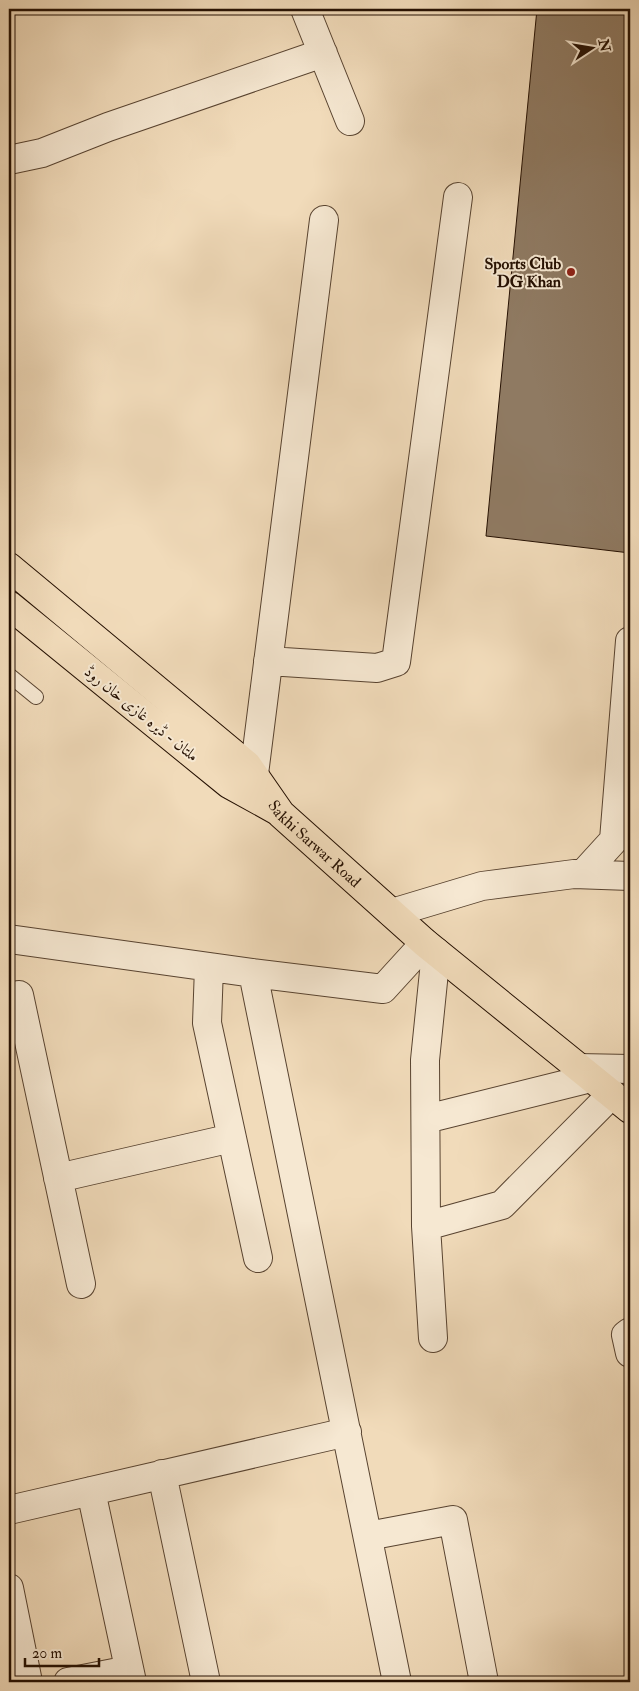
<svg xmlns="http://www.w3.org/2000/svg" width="639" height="1691" font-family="'IM FELL Double Pica',Amiri,serif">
  <rect width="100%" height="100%" fill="#f1dbba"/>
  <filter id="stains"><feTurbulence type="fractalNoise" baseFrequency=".004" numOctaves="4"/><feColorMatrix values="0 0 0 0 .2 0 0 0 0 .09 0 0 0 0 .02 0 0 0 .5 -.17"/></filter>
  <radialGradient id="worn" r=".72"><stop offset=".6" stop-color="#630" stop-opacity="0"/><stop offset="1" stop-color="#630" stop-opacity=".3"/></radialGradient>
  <path fill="#8f7a62" stroke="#251002" d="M537,9H630V553L486,536Z"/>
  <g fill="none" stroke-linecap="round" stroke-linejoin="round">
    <g stroke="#584330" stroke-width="16">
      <path id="service" d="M9,675L36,697"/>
    </g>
    <g stroke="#584330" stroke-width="30">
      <path id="minor" d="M305,9L350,121
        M9,160L42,153L108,127L323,53
        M268,661L377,668L396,662L458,197
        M254,774L324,220
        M583,874L614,840L630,641
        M392,913L482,886L574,874L630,876
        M9,939L253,973L383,989L425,943
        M209,967L207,1023L258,1258
        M253,973L397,1682
        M19,995L81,1284
        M426,1119L591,1078
        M58,1178L232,1138
        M426,1226L502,1205L612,1094
        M630,1332L626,1335L630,1353
        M433,1338L426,1226L425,1060L436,952
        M162,1474L206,1682
        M91,1491L132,1682
        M9,1510L347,1432
        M368,1536L453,1520L484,1682
        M9,1588L28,1682
        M68,1682L129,1670"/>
    </g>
    <g stroke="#584330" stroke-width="30">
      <path id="tertiary" d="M578,1068L630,1069"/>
    </g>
    <g stroke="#251002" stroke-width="30">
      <g id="trunk">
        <path id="s1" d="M9,567L247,765L281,814L425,943L630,1109"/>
        <path d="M9,605L229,784L276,810"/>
      </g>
    </g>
    <use href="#service" stroke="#f6e8d2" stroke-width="14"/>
    <use href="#minor" stroke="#f6e8d2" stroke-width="28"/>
    <use href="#tertiary" stroke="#f6e8d2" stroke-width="28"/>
    <use href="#trunk" stroke="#f1dbba" stroke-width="28"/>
  </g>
  <circle fill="#8f2418" stroke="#f6e8d2" stroke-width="2" cx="571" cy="272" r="5"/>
  <g text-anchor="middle" stroke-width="4" stroke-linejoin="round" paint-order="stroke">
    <g font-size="16" font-weight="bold" fill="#251002" stroke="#f6e8d2" text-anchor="end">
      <text x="561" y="269">Sports Club<tspan x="561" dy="18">DG Khan</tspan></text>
    </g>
    <g font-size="16" fill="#251002" stroke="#f6e8d2">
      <text transform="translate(142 713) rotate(39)" y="6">ملتان - ڈیرہ غازی خان روڈ</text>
      <text dy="6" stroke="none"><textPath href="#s1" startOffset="414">Sakhi Sarwar Road</textPath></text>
    </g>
  </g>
  <rect width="639" height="1691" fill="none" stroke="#f1dbba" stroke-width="30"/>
  <rect x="10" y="10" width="619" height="1671" fill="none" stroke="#251002" stroke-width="2.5"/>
  <rect x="15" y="15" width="609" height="1661" fill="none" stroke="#251002"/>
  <g transform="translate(592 48) rotate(78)" stroke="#f6e8d2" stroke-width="4" paint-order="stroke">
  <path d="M0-4L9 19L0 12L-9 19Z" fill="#251002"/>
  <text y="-8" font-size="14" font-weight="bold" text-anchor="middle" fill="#251002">N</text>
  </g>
  <path d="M25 1658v8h74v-8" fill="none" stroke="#251002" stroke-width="2.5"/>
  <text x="32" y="1658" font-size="15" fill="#251002" stroke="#f6e8d2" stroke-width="4" paint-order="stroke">20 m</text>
  <rect width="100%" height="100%" filter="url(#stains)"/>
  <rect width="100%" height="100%" fill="url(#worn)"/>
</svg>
